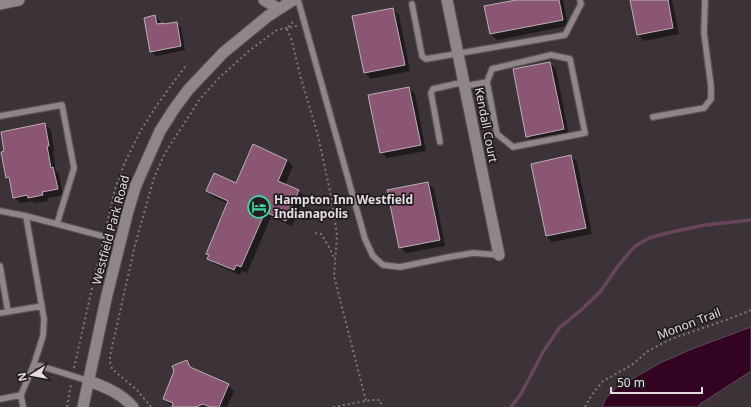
<svg xmlns="http://www.w3.org/2000/svg" width="751" height="407" font-family="'Noto Sans',sans-serif">
  <rect width="100%" height="100%" fill="#3c3338"/>
  <path fill="#320422" stroke="#67455b" d="M751,327V371L700,404L698,407H602L606,398L615,389L660,363L692,349Z"/>
  <path fill="#0007" d="M521,0H563L568,26L497,40L491,34Z
    M631,0H672L679,34L644,41L638,35Z
    M393,9L399,15L410,71L371,79L365,73Z
    M155,17L160,21V24L165,25L176,23L181,27L185,50L156,56L151,51Z
    M550,63L556,69L569,135L533,142L527,136Z
    M409,88L415,94L426,151L387,158L381,152Z
    M45,125L51,130L54,151L53,152L56,171L59,174L63,195L48,198V201L35,203L32,201L20,203L14,197L11,182L7,178Z
    M253,146L287,160L293,166L285,185L299,191L305,197L292,226L271,217L247,273L242,271L240,275L215,264L209,258L210,256L207,253L228,204L213,197L207,191L237,184Z
    M571,156L577,162L592,234L552,242L546,236Z
    M428,183L434,189L445,246L406,253L400,247Z
    M186,362L192,367L194,370L228,385L234,391L227,407H173V406L170,404L164,399Z"/>
  <g fill="none" stroke-linecap="round" stroke-linejoin="round">
    <path stroke="#67455b" stroke-width="3.5" d="M511,407L521,394L543,352L560,327L580,311L600,292L618,266L634,247L649,238L667,233L705,225L751,220"/>
  </g>
  <path fill="#8b5674" stroke="#bbafb5" d="M516,0H559L563,20L490,34L484,6Z
    M630,0H668L673,28L637,35Z
    M393,8L405,65L364,73L352,16Z
    M155,15L157,24L164,23V24L177,22L181,46L150,52L144,18Z
    M550,62L564,129L526,137L513,69Z
    M409,87L421,145L380,153L368,95Z
    M45,123L49,146H47L51,168L53,167L58,189L42,192L43,195L28,198L27,195L13,198L9,177L6,178L1,152L4,151L1,132Z
    M253,144L287,160L278,181L299,190L286,221L265,212L241,267L236,265L234,270L207,259L209,255L206,254L228,201L206,191L214,173L236,183Z
    M571,155L586,228L546,236L531,164Z
    M428,182L440,240L399,248L387,190Z
    M187,360L190,367L229,384L219,407H210L203,404L196,407H172L173,403L163,399L174,371L172,366Z"/>
  <g fill="none" stroke-linecap="round" stroke-linejoin="round">
    <g stroke="#585155" stroke-width="8">
      <path id="lane" d="M298,0L365,239L373,256L383,265L400,267L449,257L473,253L499,255
        M412,4L422,56L426,59L565,35L581,4L580,0
        M465,86L487,82L497,134L513,147L585,133L570,59L551,55L492,69L487,82
        M0,116L62,105L74,168L57,224L26,216L0,211
        M653,117L704,108L711,99V86L704,33L705,0
        M440,142L431,93L433,89L464,82
        M57,224L121,241
        M0,266L8,312
        M0,313L42,306
        M34,364L89,381
        M21,395L23,407
        M0,399L21,395L34,364L43,336L44,319L26,216"/>
    </g>
    <g stroke="#585155" stroke-width="13">
      <path id="street" d="M264,0L279,9
        M447,0L499,255
        M0,4L19,0
        M89,381C105,387 121,393 133,407
        M83,407L106,299L128,211L136,185L160,131L174,109L188,90L223,53L268,16L293,0"/>
    </g>
    <path stroke="#7d767a" stroke-width="2" stroke-dasharray="2 3" stroke-linecap="butt" d="M288,27L295,20
      M287,29L292,41L300,75L317,132L330,191L337,235L334,276L366,401
      M106,228L115,189L125,162L141,130L157,105L187,64
      M315,233L321,234L328,245L335,260
      M74,368L102,244
      M67,407L71,384
      M151,407L137,390L112,369L110,362V356L135,245L154,178L165,153L200,99L218,79L250,50L277,30L297,26
      M333,407L372,400H380L382,407
      M585,407L591,396L603,381L632,365L648,351L671,339L729,319L751,310"/>
    <use href="#lane" stroke="#90858b" stroke-width="5.5"/>
    <use href="#street" stroke="#90858b" stroke-width="11"/>
  </g>
  <defs>
    <g id="hotel-ring" transform="scale(1.15)"><circle r="9.5" fill="#211c1f" stroke="#3fd4a2" stroke-width="1.5"/><path d="M-6-4.5h1.5V1H6V5H4.5V3h-9V5H-6ZM-4 0a1.8 1.8 0 1 1 3.6 0ZM.5 0V-2.5h3Q6-2.5 6 0Z" fill="#3fd4a2"/></g>
  </defs>
  <g fill-rule="evenodd">
    <use href="#hotel-ring" x="259" y="207"/>
  </g>
  <g text-anchor="middle" stroke-width="3.5" stroke-linejoin="round" paint-order="stroke">
    <g font-size="12" fill="#e2dcdf" stroke="#211c1f">
      <text transform="translate(486 125) rotate(79)" y="4">Kendall Court</text>
      <text transform="translate(111 230) rotate(-75)" y="4">Westfield Park Road</text>
      <text transform="translate(689 324) rotate(-21)" y="4">Monon Trail</text>
    </g>
    <g font-size="12" font-weight="bold" fill="#e2dcdf" stroke="#211c1f" text-anchor="start">
      <text x="274" y="204">Hampton Inn Westfield<tspan x="274" dy="14">Indianapolis</tspan></text>
    </g>
  </g>
  <g transform="translate(32 375) rotate(259)" stroke="#211c1f" stroke-width="3" paint-order="stroke">
  <path d="M0-3L7 15L0 10L-7 15Z" fill="#e2dcdf"/>
  <text y="-6" font-size="11" font-weight="bold" text-anchor="middle" fill="#e2dcdf">N</text>
  </g>
  <path d="M611 387v6h91v-6" fill="none" stroke="#e2dcdf" stroke-width="2"/>
  <text x="617" y="387" font-size="12" fill="#e2dcdf" stroke="#211c1f" stroke-width="3" paint-order="stroke">50 m</text>
</svg>
